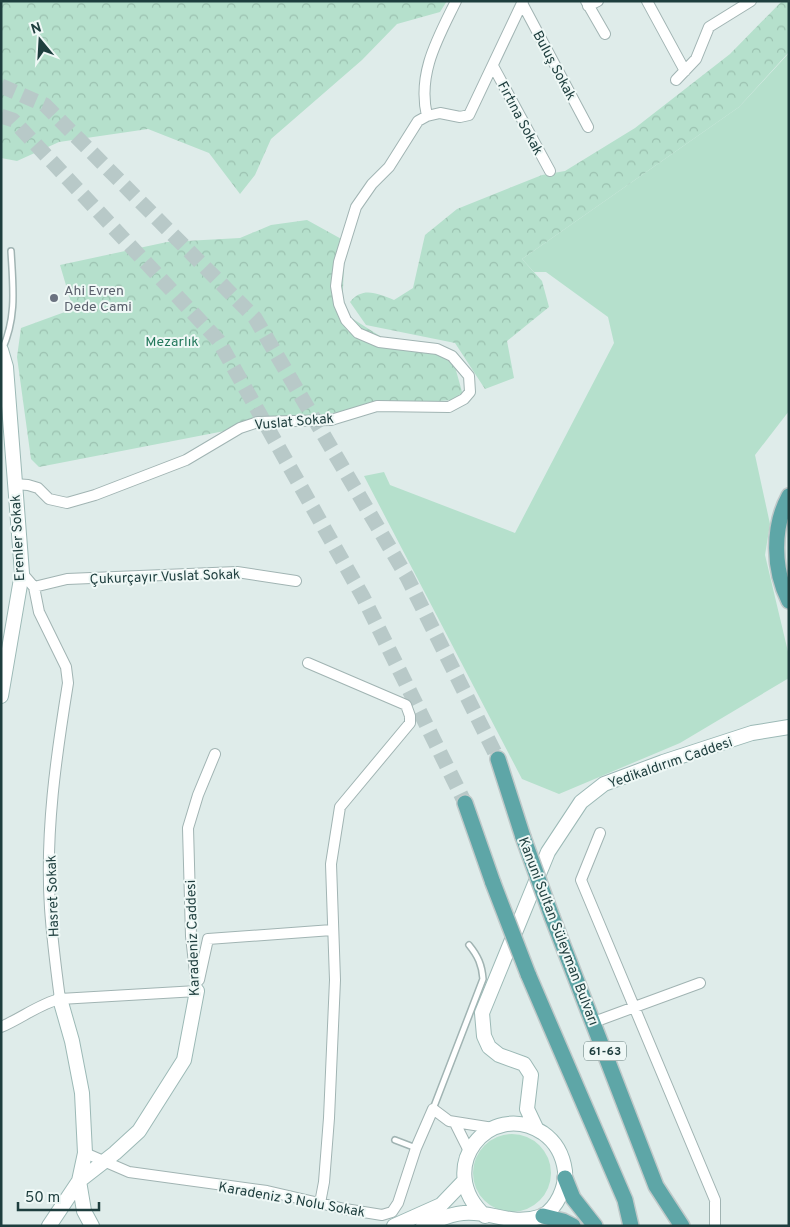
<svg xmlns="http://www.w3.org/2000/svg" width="790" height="1227" font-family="Overpass,sans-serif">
  <defs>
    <pattern id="forest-crowns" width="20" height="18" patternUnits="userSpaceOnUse" patternTransform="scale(1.25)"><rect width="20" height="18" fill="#b5e0cc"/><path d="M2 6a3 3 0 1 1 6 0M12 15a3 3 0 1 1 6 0" fill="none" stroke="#9bc1b0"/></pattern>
  </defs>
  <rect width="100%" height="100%" fill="#dfecea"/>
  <path fill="#b5e0cc" d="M789,53V411L755,455L770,524L765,555L789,656V678L680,743L559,794L522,779L364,476L384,472L390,485L515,533L614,343L608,317L546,272H534L522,259L739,107Z
    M473 1173a39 39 0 1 1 78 0a39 39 0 1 1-78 0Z"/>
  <path fill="url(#forest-crowns)" d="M1,1H447L440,12L397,24L362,60L271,139L255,175L240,194L209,153L148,129L59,142L17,161L1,158Z
    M782,1H789V52L739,107L522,259L542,281L549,307L507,341L514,378L485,389L455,343L366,325L350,302C363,286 378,294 394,300L413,288L425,235L457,209L542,175L565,171L635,128L730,54Z
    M307,220L345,241L342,312L394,345L452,356L464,399L377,406L240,428L39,467L31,459L17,357L21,328L73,309L60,265L167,242L240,238L271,225Z"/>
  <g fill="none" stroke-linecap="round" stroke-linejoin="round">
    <path stroke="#b8c9c8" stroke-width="15" stroke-dasharray="15 8" stroke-linecap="butt" d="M1,86L45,105L255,318L407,577L498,759
      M1,116L13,120L218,340L363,597L465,803"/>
    <g stroke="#a1b4b3" stroke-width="8">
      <path id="lane" d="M2,350C17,317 13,287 11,251
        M433,1109L483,979C482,965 478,956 469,945
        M395,1140L416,1148"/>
    </g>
    <g stroke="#a1b4b3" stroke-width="12">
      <path id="street" d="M586,1L605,34
        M647,1L685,71
        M522,3L588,127
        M588,6L598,1
        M493,66L550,171
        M676,80L696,59L709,27L751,1
        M427,116C417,73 438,38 456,1
        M14,484L28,485L38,488L49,499L67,503L95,495L186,460L240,428L258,422L331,420L377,406L449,407L464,399L470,392L469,376L452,356L437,349L379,342L358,333L346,320L339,304L336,286L339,262L356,207L372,184L389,167L418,121L427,116L440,113L460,117L469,115L523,1
        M22,573L34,587L39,612L66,667L68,683C56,757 45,833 50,908C52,938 56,969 60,999
        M34,587L67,579L237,572L296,581
        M308,663L406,705L410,716V723L340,807L331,864L335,980L329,1118L324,1182L320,1203
        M600,833L581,880L715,1200V1226
        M199,980L208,939L332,930
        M197,991L191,936L188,828L198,795L215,754
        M594,1022L700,983
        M1,1027C20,1019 41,1003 60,999L197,991
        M455,1123L469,1151
        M85,1153L129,1172L267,1191L345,1209L382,1215L392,1212L398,1203L416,1148L433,1109L449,1121L493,1128"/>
    </g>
    <g stroke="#9cb9b6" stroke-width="16">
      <path id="secondary" d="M1,350L6,367L22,573L1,696
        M60,999L72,1041L82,1093L85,1153L79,1181L84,1211L92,1226
        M536,1128L527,1109L531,1075L524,1064L499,1055L489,1047L484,1036L482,1013L548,852L581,802L604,784L663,762L752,733L789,727
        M49,1226L79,1181L115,1153L139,1131L184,1060L197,991
        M394,1226L441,1205L464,1181
        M423,1226C436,1221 449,1214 463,1213C492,1210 509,1227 543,1216C557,1207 566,1188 565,1171C563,1156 556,1142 543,1133C489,1098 433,1169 485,1216"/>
    </g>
    <g stroke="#c0c9c9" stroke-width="18">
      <path id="primary" d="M789,496C772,527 773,570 789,601
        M498,759L523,837
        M465,803L493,883
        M552,917L656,1186L682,1226
        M528,974L625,1200L631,1226
        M565,1178L573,1198L595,1226
        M543,1216L563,1221L573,1226"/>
    </g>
    <use href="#lane" stroke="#fff" stroke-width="5"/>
    <use href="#street" stroke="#fff" stroke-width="10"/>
    <use href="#secondary" stroke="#fff" stroke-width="14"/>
    <use href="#primary" stroke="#5ea6a7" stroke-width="15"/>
    <g stroke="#c0c9c9" stroke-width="18" stroke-linecap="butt">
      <path id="primary-bridge" d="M523,837L552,917
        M493,883L528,974"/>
    </g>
    <use href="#primary-bridge" stroke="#5ea6a7" stroke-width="15"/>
  </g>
  <circle fill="#6b7280" stroke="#eff8f6" stroke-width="2" cx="54" cy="298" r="5"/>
  <g text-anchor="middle" stroke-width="4" stroke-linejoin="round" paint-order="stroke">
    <rect fill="#eff8f6" stroke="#5d7675" stroke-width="1" x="584" y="1041.5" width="42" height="19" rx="4"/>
    <g font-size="12" font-weight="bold" fill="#1e3e3e">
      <text x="605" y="1055">61-63</text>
    </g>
    <g font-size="14" fill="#1e3e3e" stroke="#eff8f6">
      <text transform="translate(555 65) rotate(62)" y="5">Buluş Sokak</text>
      <text transform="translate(521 118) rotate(62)" y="5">Fırtına Sokak</text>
      <text transform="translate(294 421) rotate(-5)" y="5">Vuslat Sokak</text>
      <text transform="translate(17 538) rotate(-93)" y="5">Erenler Sokak</text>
      <text transform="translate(165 576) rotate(-2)" y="5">Çukurçayır Vuslat Sokak</text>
      <text transform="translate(670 762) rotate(-19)" y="5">Yedikaldırım Caddesi</text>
      <text transform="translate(52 896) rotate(-92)" y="5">Hasret Sokak</text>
      <text transform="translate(559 931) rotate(69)" y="5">Kanuni Sultan Süleyman Bulvarı</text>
      <text transform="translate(192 938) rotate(-92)" y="5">Karadeniz Caddesi</text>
      <text transform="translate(292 1199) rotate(10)" y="5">Karadeniz 3 Nolu Sokak</text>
    </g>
    <g font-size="14" fill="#5b616d" stroke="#eff8f6" text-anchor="start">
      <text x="64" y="295">Ahi Evren<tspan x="64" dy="16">Dede Cami</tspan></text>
    </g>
    <g font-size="14" fill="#24795c" stroke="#eff8f6">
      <text x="172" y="346">Mezarlık</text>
    </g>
  </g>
  <rect width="790" height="1227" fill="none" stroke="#1e3e3e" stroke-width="5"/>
  <g transform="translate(40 40) rotate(342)" stroke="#eff8f6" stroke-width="4" paint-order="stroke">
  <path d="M0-4L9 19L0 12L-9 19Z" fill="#1e3e3e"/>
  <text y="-8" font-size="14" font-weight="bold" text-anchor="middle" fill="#1e3e3e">N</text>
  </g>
  <path d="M18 1202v8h81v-8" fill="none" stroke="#1e3e3e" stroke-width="2.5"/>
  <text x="25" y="1202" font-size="15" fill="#1e3e3e" stroke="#eff8f6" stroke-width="4" paint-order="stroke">50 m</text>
</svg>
